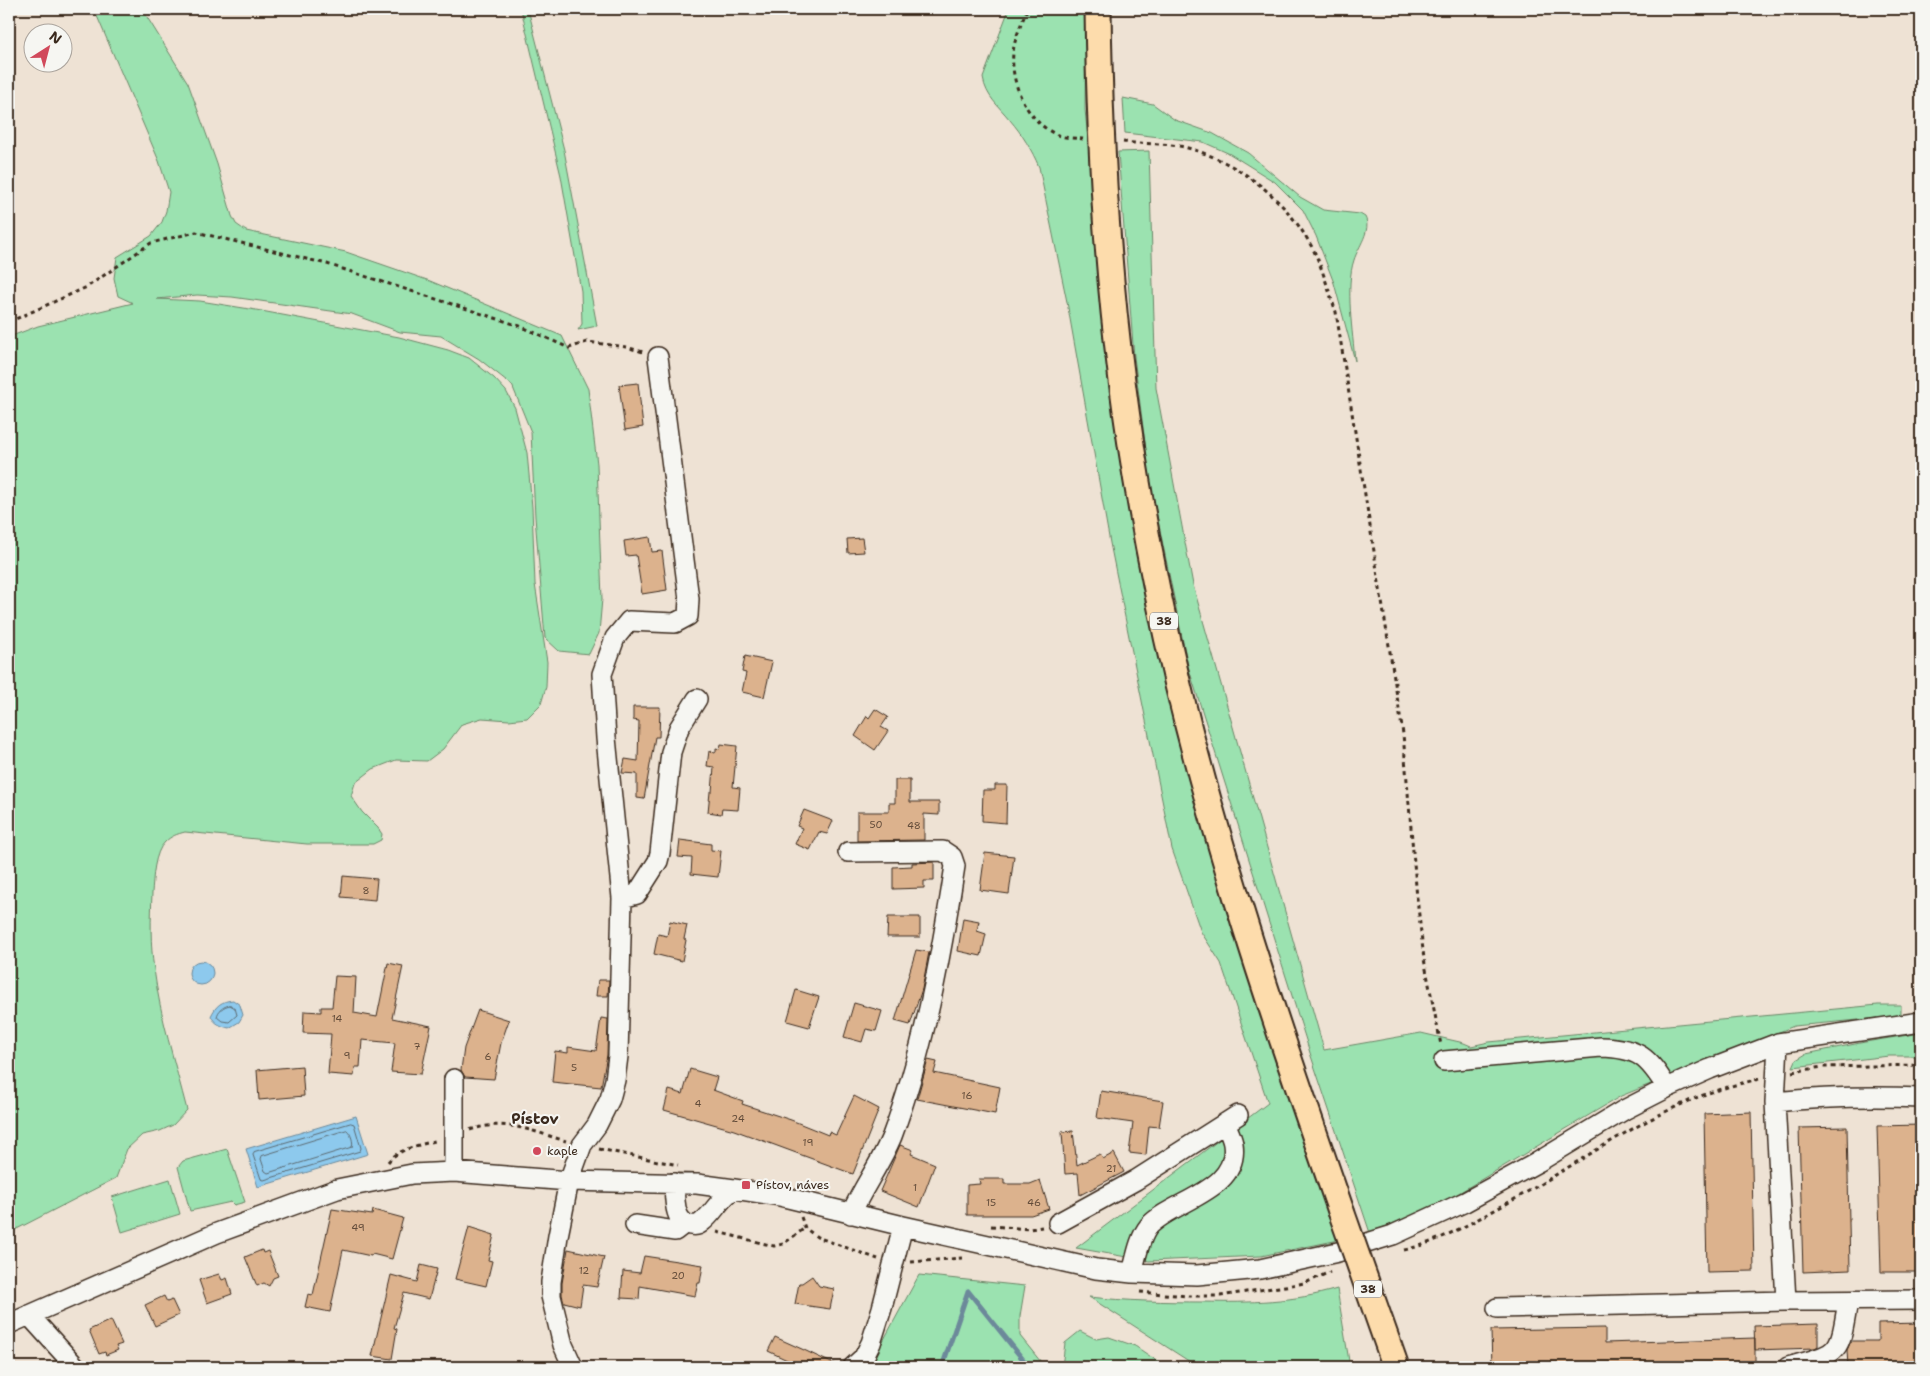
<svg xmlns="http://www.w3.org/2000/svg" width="1930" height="1376" font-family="'Shantell Sans',sans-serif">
  <rect width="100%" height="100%" fill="#eee2d4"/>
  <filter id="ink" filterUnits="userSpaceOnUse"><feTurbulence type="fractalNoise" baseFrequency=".02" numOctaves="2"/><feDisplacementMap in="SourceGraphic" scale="10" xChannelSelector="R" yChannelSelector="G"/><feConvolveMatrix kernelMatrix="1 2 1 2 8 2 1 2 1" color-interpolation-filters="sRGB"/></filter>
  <g filter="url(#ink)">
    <path fill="#9be2b0" stroke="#6b8667" d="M94,9H142L188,83L217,164L232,216L236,224L246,231L346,252L430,281L562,336L588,389L597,464L602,599L599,633L589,654L559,651L545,638L535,517L531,432L512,385L479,359L441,336L400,332L352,314L232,297L197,295L157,299L200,301L256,310L399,337L448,350L469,358L494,378L506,391L515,408L527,453L532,507L535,584L547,662L546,687L541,704L527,718L509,720L482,718L462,724L443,749L427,761L396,760L373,769L355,783L351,796L362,812L378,828L382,834L381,840L373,844H307L185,832C177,834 171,836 165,842C154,852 153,879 152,893C151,918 150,944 154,969C160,1016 175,1063 187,1110L173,1125L160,1131L142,1135L127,1149L116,1178L9,1233V337L38,326L133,303L118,296L114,278L117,257L151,236L162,222L166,211L169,192L159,161Z
      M521,9H528L564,150L597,326L578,330L582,324L581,291L561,176Z
      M1009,9H1086L1085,110L1119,433L1339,1240L1261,1256L1149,1261L1076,1248L1268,1103L1221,963L1201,932L1172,849L1110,543L1067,302L1039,167C1032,150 1022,134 1010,120C999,106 986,97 983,78Z
      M1123,98L1153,104L1175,120L1212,133L1248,153L1300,197L1323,210L1360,214L1365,217C1372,230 1358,247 1354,260C1345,286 1353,334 1355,361L1334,283L1316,236L1303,210L1275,182L1230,154L1203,142L1125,133Z
      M1149,151L1156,388L1193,585L1324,1050L1421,1033L1464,1043L1471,1046L1489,1042L1878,1005H1901V1016L1794,1026L1621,1096L1442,1203L1370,1233L1311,1056L1188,666L1150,482L1134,357L1118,152Z
      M1921,1033V1056H1889L1793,1067L1796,1060L1806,1054L1865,1042Z
      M227,1149L245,1202L234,1205L231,1202L190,1211L178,1167L183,1161Z
      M170,1179L180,1214L122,1232L112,1197Z
      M919,1275L1025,1286L1020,1316V1336L1045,1367H869Z
      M1337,1289L1350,1367H1198L1089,1297C1127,1301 1165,1302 1204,1302C1249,1303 1294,1302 1337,1289Z
      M1080,1331L1096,1339L1109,1337L1135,1346L1166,1367H1062L1065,1343Z"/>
    <path fill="#8dc9ed" stroke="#6c899a" d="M189 973a12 12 0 1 1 24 0a12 12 0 1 1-24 0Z
      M233,1000L240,1005L243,1015L239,1022L229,1028C221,1026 215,1024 211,1016C216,1005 222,1001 233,1000Z
      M356,1116L368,1154L258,1187L246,1149Z"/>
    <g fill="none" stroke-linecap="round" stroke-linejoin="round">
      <path stroke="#5c6a71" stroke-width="1" d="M230,1005L235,1008L237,1015L229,1022L222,1021L217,1017C218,1010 224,1006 230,1005Z
        M351,1123L354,1124L361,1148L360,1151L264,1180L261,1179L253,1155L254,1152Z
        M347,1130C351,1133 354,1143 352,1147L268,1173L265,1171L261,1159L262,1156Z"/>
      <path stroke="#6c899a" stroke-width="5" d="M968,1291L1029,1367
        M942,1367L968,1291"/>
    </g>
    <path fill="#dcb28d" stroke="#3b2a1e" d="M638,383L643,427L625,430L619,385Z
      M650,537L652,552L662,551L667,590L642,594L636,555L626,556L624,541Z
      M862,538L864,552L848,553L847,539Z
      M745,656L772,662L764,697L742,692L746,673L742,672Z
      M633,707H660L659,737H655L644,799L637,798V774L622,773L625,759L638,761L639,721L633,720Z
      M875,709L888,717L881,727L888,731L875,750L855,736L867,716L869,718Z
      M721,744L737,746L733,787L740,788L738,810L722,809L721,814L708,812L710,792H712L714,767L707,766L709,751L716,752V748L720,749Z
      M895,780H910V802H939V815L924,814V840L857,841V812H889V803H895Z
      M995,785H1007L1006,823L982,821L983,790H995Z
      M804,810L833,821L827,834L819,832L810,850L795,844L802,828L797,826Z
      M680,840L711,844V850L721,851L718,877L691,874L692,858L678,857Z
      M985,853L1014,856L1009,894L980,890Z
      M934,862V881H924V888L893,889V867L912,866V863Z
      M343,876L377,879L375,900L341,897Z
      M888,917H920V937H887Z
      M963,918L979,921L977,931L986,934L981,956L958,951Z
      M670,921L687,925L684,939L686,940L682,961L654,954L658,934L667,936Z
      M916,950L929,952L922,989L910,1025L895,1021Z
      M388,963L403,966L392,1018L431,1026L421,1074L391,1072L395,1043L362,1040L360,1067H355L354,1076L328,1074L331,1034L303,1033L304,1011L321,1012V1007H332L335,976L356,977L354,1013L377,1017Z
      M598,980H609L608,996H596Z
      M796,990L819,997L809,1027L787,1021Z
      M854,1003L882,1011L876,1031L866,1029L862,1042L844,1037Z
      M478,1010L509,1020L501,1043L494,1079L465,1077L461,1070L464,1048Z
      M601,1018L608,1019L607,1055L601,1087L552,1082L555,1051L568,1053V1047L596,1051Z
      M928,1060L937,1062L934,1073L1000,1087L995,1114L917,1099Z
      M302,1066L304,1096L259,1100L257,1070Z
      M690,1069L717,1077L713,1090L743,1101L742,1104L791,1120L828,1135L829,1132L836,1135L854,1096L879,1109L853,1174L734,1130L664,1110L669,1090L683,1094Z
      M1101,1091L1163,1101L1159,1127L1149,1126L1146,1155L1129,1153L1133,1123L1097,1118Z
      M1751,1112L1754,1271L1707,1272L1704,1114Z
      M1921,1125V1272H1881L1877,1126Z
      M1847,1127L1850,1270L1803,1272L1799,1128Z
      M1073,1131L1077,1165L1100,1154L1103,1159L1114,1153L1124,1172L1080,1195L1078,1173L1065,1174L1062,1132Z
      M900,1145L913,1150L911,1154L935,1164L919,1207L880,1191Z
      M979,1179H1004V1184H1030L1040,1180L1049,1209L1031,1215H967V1185L980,1184Z
      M332,1209L372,1215L373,1210L403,1218L392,1259L372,1254L371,1256L343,1250L330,1312L305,1307L308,1294L313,1295Z
      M469,1227L494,1235L488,1260L492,1261L486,1286L455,1279Z
      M568,1249L604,1257L597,1287L583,1285L580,1306L564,1302L562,1295V1283Z
      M262,1250L263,1253L268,1251L278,1276L273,1278L269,1286L264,1283L257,1286L245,1257Z
      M644,1256L703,1265L700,1283H698L695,1296L640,1286L639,1299L621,1298L623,1271L640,1273Z
      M421,1265L437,1269L429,1299L404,1293L394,1328L397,1329L392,1359L372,1356L391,1275L417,1282Z
      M219,1274L222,1280L227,1278L232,1294L207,1303L199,1280Z
      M812,1276L819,1286L834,1289L830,1309L795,1304L799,1283H802Z
      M164,1296L167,1302L172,1300L179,1315L155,1326L145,1305Z
      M111,1320L122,1344L116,1346L118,1350L106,1355L105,1352L99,1354L89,1330Z
      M1921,1323V1366L1848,1367L1847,1350L1851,1341H1878V1324Z
      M1818,1324V1346L1815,1348L1755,1350L1754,1326Z
      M1605,1328V1343L1755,1338V1367H1492L1491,1330Z
      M775,1337L804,1350L840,1367H802L768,1351Z"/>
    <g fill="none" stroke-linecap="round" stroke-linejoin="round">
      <g stroke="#3b2a1e" stroke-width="22">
        <path id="minor" d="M848,852L943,851L952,857L955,866C941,956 924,1051 892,1136C881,1163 863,1187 851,1214
          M622,898L637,894L658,861L660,853L671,752L679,728L697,699
          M1778,1043L1775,1102L1786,1301
          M1444,1061L1601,1047C1639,1048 1648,1057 1667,1088
          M454,1079V1172
          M1775,1102C1824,1097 1872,1096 1921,1098
          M674,1183C675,1197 673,1223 691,1225C695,1226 699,1225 702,1222C715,1212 718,1200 734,1189
          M1058,1223L1136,1180L1238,1115
          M635,1225L675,1231L684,1224
          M1132,1273C1136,1259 1139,1238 1149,1226C1173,1200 1240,1191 1233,1144C1232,1137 1228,1130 1225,1123
          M1497,1308L1786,1301L1921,1300
          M29,1315L76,1367
          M9,1324L217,1233L337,1189L412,1174L454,1172L569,1181L697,1184L734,1189L780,1196L903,1226L1096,1269L1132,1273L1197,1275L1260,1269L1338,1252L1393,1235L1465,1202L1538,1162L1624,1110L1667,1088L1710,1069L1778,1043L1921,1022
          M573,1367L563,1345L551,1296V1282L558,1236L569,1181L582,1145L597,1125L610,1099L615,1080L618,1056L622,898L606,738L602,674L615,638L629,621L675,623L688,616L689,599L658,357
          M853,1367L864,1357L871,1343L882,1308L903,1226
          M1788,1367C1841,1352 1839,1356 1848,1301"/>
      </g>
      <g stroke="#3b2a1e" stroke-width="29">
        <path id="major" d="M1098,9C1099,87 1102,166 1108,244C1119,391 1144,541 1178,685C1221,864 1281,1038 1341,1211"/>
      </g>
      <path stroke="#3b2a1e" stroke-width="3" stroke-dasharray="4 4" stroke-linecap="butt" d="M1027,9C1022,23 1014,39 1013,53C1010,85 1028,124 1060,136C1067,138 1076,138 1083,139
        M1123,142C1142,144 1165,143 1184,147C1239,161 1288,200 1314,251C1323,270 1329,292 1336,312L1403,734L1417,898L1424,959L1441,1045
        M9,322L87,287L151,243L196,232L327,264L520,326L569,348L587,342L626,347L643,352
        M1792,1072L1822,1067L1921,1065
        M470,1130C506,1118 531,1131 566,1141
        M599,1149L678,1165
        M388,1162C399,1148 421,1145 438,1140
        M801,1217L805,1228L817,1237L878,1259
        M991,1226L1030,1229L1042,1227
        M717,1232L774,1246L783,1244L805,1228
        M1404,1250C1440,1242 1472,1222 1504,1205C1565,1172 1623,1129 1687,1102C1710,1091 1734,1085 1759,1079
        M911,1262L962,1258
        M1140,1292L1188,1296H1220L1305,1283L1330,1272
        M9,1300L14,1304"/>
      <use href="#minor" stroke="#f6f6f2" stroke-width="19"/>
      <use href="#major" stroke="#fddcac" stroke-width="25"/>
      <g stroke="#3b2a1e" stroke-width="29" stroke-linecap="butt">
        <path id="major-bridge" d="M1341,1211L1396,1367"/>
      </g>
      <use href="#major-bridge" stroke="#fddcac" stroke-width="25"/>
    </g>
  </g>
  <g fill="#d1495b" stroke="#f6f6f2" stroke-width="2">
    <circle cx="537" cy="1151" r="5"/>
    <rect x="741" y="1180" width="10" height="10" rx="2.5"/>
  </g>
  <g text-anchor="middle" stroke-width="4" stroke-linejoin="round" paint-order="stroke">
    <g font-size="10" fill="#634c3a">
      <text x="876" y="828">50</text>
      <text x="914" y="829">48</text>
      <text x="366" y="894">8</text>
      <text x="337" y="1022">14</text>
      <text x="417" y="1050">7</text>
      <text x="347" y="1059">9</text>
      <text x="488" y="1060">6</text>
      <text x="574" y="1071">5</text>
      <text x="967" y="1099">16</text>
      <text x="698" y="1107">4</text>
      <text x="738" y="1122">24</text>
      <text x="808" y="1146">19</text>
      <text x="1111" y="1172">21</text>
      <text x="915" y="1191">1</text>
      <text x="991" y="1206">15</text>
      <text x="1034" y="1206">46</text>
      <text x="358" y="1231">49</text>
      <text x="584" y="1274">12</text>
      <text x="678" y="1279">20</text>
    </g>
    <g fill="#f6f6f2" stroke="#73675e" stroke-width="1">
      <rect x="1150" y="612.5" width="28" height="17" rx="4"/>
      <rect x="1354" y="1280.5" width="28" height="17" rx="4"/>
    </g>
    <g font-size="11" font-weight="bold" fill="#3b2a1e">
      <text x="1164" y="625">38</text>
      <text x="1368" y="1293">38</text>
    </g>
    <g font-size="12" fill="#3b2a1e" stroke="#f6f6f2" text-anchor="start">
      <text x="547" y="1155">kaple</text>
      <text x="756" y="1189">Pístov, náves</text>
    </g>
    <g font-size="15" font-weight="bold" fill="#3b2a1e" stroke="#f6f6f2">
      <text x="535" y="1124">Pístov</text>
    </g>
  </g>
  <rect width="1930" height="1376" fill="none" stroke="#f6f6f2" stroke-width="30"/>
  <rect x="15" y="15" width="1900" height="1346" fill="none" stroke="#3b2a1e" stroke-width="2" filter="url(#ink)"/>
  <g transform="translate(48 48) rotate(36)"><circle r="24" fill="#f6f6f2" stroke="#aba49d"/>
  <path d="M0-4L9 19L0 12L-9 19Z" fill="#d1495b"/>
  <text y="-8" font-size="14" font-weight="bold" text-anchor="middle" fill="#3b2a1e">N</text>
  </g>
</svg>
